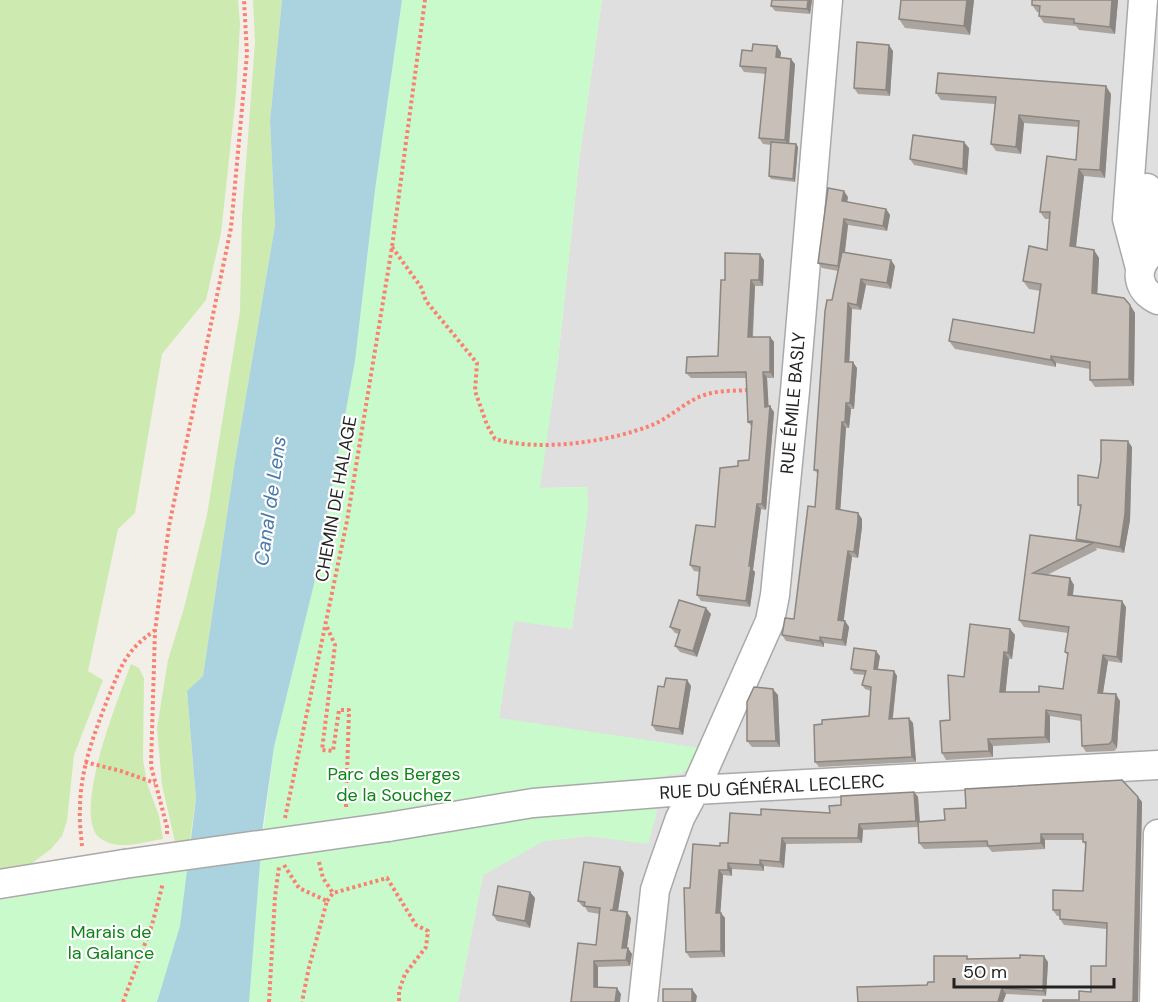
<svg xmlns="http://www.w3.org/2000/svg" width="1158" height="1002" font-family="'DM Sans',sans-serif">
  <rect width="100%" height="100%" fill="#f2efe9"/>
  <path fill="#e0dfdf" d="M602,0H1158V1002H458L483,875L543,841L588,836L648,843L656,815L660,776L682,773L698,748L499,719L513,620L572,629L588,508L587,487L539,488L558,360L579,161Z"/>
  <path fill="#cdebb0" d="M0,0H238L240,24L236,95L221,233L206,300L162,354L135,513L118,529L88,671L103,680L74,755L67,821L62,836L51,849L31,864L0,869Z
    M253,0H282L270,121L275,225L235,461L203,676L187,691L196,799L190,840L175,842L162,785L157,728L168,660L184,608L207,515L240,311L242,217L255,42Z
    M131,664L139,668L144,678L143,760L147,783L159,816L163,839C143,842 119,851 101,839C69,818 120,694 131,664Z"/>
  <path fill="#c8facc" d="M402,0H602L579,161L558,360L540,488L587,487L588,508L572,629L514,621L499,718L699,748C689,774 686,772 660,777L656,815L648,844L588,836L544,841L483,875L458,1002H0V900L186,869L260,860L274,747L315,580L355,361L375,190Z"/>
  <path fill="#aad3df" d="M282,0H402L375,190L355,361L315,580L274,747L263,825L249,1002H157L180,926L196,799L187,691L203,676L235,461L275,225L270,121Z"/>
  <g fill="none" stroke-linecap="round" stroke-linejoin="round">
    <g stroke="#a9a9a9" stroke-width="31">
      <path id="minor" d="M1147,188V223L1158,243
        M1150,254C1133,270 1138,291 1158,300
        M1140,268L1127,219L1143,0
        M388,827L533,803L695,790L1158,765
        M0,884L124,864
        M643,1002L655,890L663,866L680,818L695,790L770,621L775,595L795,391L828,0
        M1154,1002L1158,834"/>
    </g>
    <path stroke="#fa8072" stroke-width="4" stroke-dasharray="3 3" stroke-linecap="butt" d="M392,247L421,287L426,301L477,363L475,391L487,425L495,439C540,452 609,442 652,425C672,417 687,399 708,394C721,390 736,391 749,390
      M327,627L335,645L322,750L333,751L339,710H349L346,808
      M85,762L121,771L155,783
      M285,818L347,521L392,247L425,0
      M167,834V827L151,766L155,631L169,526L231,228L247,54L244,0
      M82,846C81,834 79,821 80,809C80,770 94,734 108,698C121,667 125,651 154,631
      M319,862L323,878L333,893
      M284,865L299,888L327,901L309,967L302,1002
      M327,901L333,893L387,878L416,925L428,931L426,947L405,974L399,991V1002
      M123,1002L152,925L163,883
      M269,1002L275,897L279,867"/>
    <use href="#minor" stroke="#fff" stroke-width="28"/>
    <g stroke="#a9a9a9" stroke-width="31" stroke-linecap="butt">
      <path id="minor-bridge" d="M124,864L388,827"/>
    </g>
    <use href="#minor-bridge" stroke="#fff" stroke-width="28"/>
  </g>
  <path fill="#aba49e" d="M772,0H812L810,14L775,11L771,6Z
    M974,0L970,35L905,28L899,19Z
    M1118,0L1115,34L1079,30L1076,26L1044,23L1039,16V12H1037L1032,5Z
    M893,51L890,96L858,94L854,88Z
    M781,52L780,57L795,64L789,143L796,144L798,147L795,182L771,179L769,176L771,145L763,144L759,138L766,74L744,72L740,66Z
    M936,93L1111,94L1105,178L1084,176L1076,247L1094,250L1099,258L1097,294L1130,305L1135,313L1134,386L1095,387L1090,380V369L1056,363V367L955,349L949,341L1034,333L1041,291L1029,289L1023,281L1047,250L1049,219H1045L1040,212L1076,160L1078,127L1024,123L1021,154L996,151L991,144L995,104L941,100Z
    M969,148L967,175L914,165L910,159Z
    M848,197L847,202L886,209L890,215L887,231L848,225L845,253L895,266L891,289L866,285L861,310L852,309L849,362L857,368L854,409H851L849,428H846L840,510L858,513L862,519V527L858,558L852,557L843,621H845L849,627L846,646L824,643V647L786,641L782,635L794,619L815,507L818,474L814,470L832,300L838,271L822,268L818,263Z
    M764,260L763,286H755L753,337H770L774,342V378H767L768,407L774,412L766,510L761,509L753,570L755,572L750,607L701,601L697,595L700,572L694,571L690,565L715,527L738,466L749,460L752,427L748,422L746,378H691L686,373L718,356L725,280Z
    M1132,447L1130,520L1124,553L1096,548L1097,550L1047,575L1074,585L1073,595L1126,607L1122,663L1108,661L1103,693L1120,701L1117,748L1114,751L1086,752L1082,746L1081,721L1050,716V743L993,746V757L946,760L942,753L950,720L964,677L1010,629L1015,635L1012,659H1009L1005,692H1039L1063,689L1068,656L1065,652L1068,633L1024,627L1019,620L1030,535L1078,541L1076,539L1081,508L1078,505L1098,478Z
    M711,614L697,657L680,652L675,646L679,634L675,633L670,627Z
    M880,656L878,669L894,671L897,676L893,718L913,723L916,762L819,767L815,762L822,724L869,716L871,691L865,689L862,685L865,675L854,674L851,669Z
    M687,680L691,686L683,735L656,731L652,725L664,687Z
    M778,695L780,747H752L747,741Z
    M914,792L918,797L920,822L945,820L966,808L1138,797L1142,802L1138,1002H1043L1079,1000L1091,992L1106,966L1107,929L1064,925L1060,919V916H1057L1053,910L1083,891L1085,845L1083,840H1045V849L992,852L988,847L924,849L919,843L918,827L863,830L862,843L786,844L784,868L764,866V871L732,869V876L723,875L720,913L725,918V957L690,958L686,952L690,888L720,846L728,843L761,815L830,813L841,805Z
    M624,873L618,911L631,918L627,948L632,954L630,966L598,967V987L621,994L571,1002L596,945L600,914L588,912L585,907L582,906L578,901Z
    M530,892L535,898L530,928L497,921L493,915Z
    M969,959L1048,962L1046,996L1006,994L1003,1002H858L927,985L934,982Z"/>
  <path fill="#8b8681" d="M808,0H812L810,14L807,9Z
    M967,0H974L970,35L964,26Z
    M1112,0H1118L1115,34L1110,27Z
    M889,45L893,51L890,96L886,90Z
    M777,46L781,52L780,62L776,57Z
    M791,59L795,64L789,146L785,140Z
    M1106,86L1111,94L1105,178L1100,170Z
    M1019,115L1024,123L1021,154L1016,147Z
    M964,142L969,148L967,175L963,169Z
    M796,144L798,147L795,182L793,179Z
    M1079,169L1084,176L1075,254L1070,246Z
    M844,191L848,197L846,207L842,201Z
    M886,209L890,215L887,231L883,226Z
    M844,219L848,225L842,272L838,266Z
    M1094,250L1099,258L1097,300L1092,293Z
    M760,254L764,260L763,286L759,280Z
    M891,260L895,266L891,289L887,283Z
    M861,279L866,285L861,310L857,305Z
    M751,280L755,286L752,343L748,337Z
    M848,303L852,309L849,368L845,362Z
    M1130,305L1135,313L1134,386L1129,379Z
    M770,337L774,342V378L770,372Z
    M1051,356L1056,363V367L1051,360Z
    M853,362L857,368L854,409L850,403Z
    M763,372L767,378L769,412L765,407Z
    M846,403L851,409L849,428L845,422Z
    M770,406L774,412L766,510L762,504Z
    M842,422L846,428L840,515L836,509Z
    M1128,441L1132,447L1130,520L1124,553L1120,547Z
    M757,504L761,509L753,570L755,572L750,607L746,601L749,566Z
    M858,513L862,519V527L858,558L854,552Z
    M848,551L852,557L843,626L838,620Z
    M1070,578L1074,585L1072,601L1068,595Z
    M1122,601L1126,607L1122,663L1117,657Z
    M706,608L711,614L697,657L693,651Z
    M845,621L849,627L846,646L842,640Z
    M1010,629L1015,635L1012,659L1008,653Z
    M820,637L824,643V647L820,641Z
    M876,651L880,656L877,673L874,669Z
    M1004,652L1009,659L1005,699L1000,692Z
    M1103,655L1108,661L1102,699L1098,693Z
    M894,671L897,676L892,723L889,719Z
    M687,680L691,686L683,735L679,729Z
    M773,689L778,695L780,747L776,741Z
    M1116,694L1120,701L1117,748L1112,741Z
    M1046,710L1050,716V743L1045,737Z
    M909,718L913,723L916,762L912,757Z
    M988,739L993,746V757L989,751Z
    M914,792L918,797L920,827L916,821Z
    M1138,797L1142,802L1138,1002H1133Z
    M859,824L863,830L862,843L858,838Z
    M1041,834L1045,840V849L1041,843Z
    M782,838L786,844L784,868L780,862Z
    M760,860L764,866V871L760,865Z
    M728,863L732,869V876L728,870Z
    M620,867L624,873L617,916L613,910Z
    M719,870L723,875L720,919L716,913Z
    M530,892L535,898L530,928L525,921Z
    M627,912L631,918L626,954L622,948Z
    M721,913L725,918V957L721,951Z
    M628,948L632,954L630,966L626,960Z
    M1044,956L1048,962L1046,996L1043,991Z
    M594,961L598,967V993L594,987Z
    M617,988L621,994L620,1002H615Z
    M1002,988L1006,994L1003,1002H998Z
    M692,989L697,996L696,1002H692Z"/>
  <path fill="#c7bfb8" stroke="#8b8681" stroke-width="1.5" d="M772,0H808L807,9L771,6Z
    M901,0H967L964,26L899,19Z
    M1032,0H1112L1110,27L1074,23V19L1039,16L1040,6L1032,5Z
    M857,42L889,45L886,90L854,88Z
    M753,44L777,46L776,57L791,59L785,140L759,138L766,68L740,66L742,50L752,51Z
    M938,73L1106,86L1100,170L1079,169L1070,246L1094,250L1092,293L1124,298L1130,305L1129,379L1090,380V362L1051,356V360L949,341L953,319L1034,333L1041,284L1023,281L1029,246L1047,250L1050,212H1040L1047,156L1076,160L1079,121L1019,115L1016,147L991,144L996,97L936,93Z
    M913,135L964,142L963,169L910,159Z
    M771,142L796,144L793,179L769,176Z
    M828,188L844,191L842,201L886,209L883,226L844,219L838,266L818,263Z
    M842,252L891,260L887,283L861,279L857,305L848,303L845,362H853L850,403H846L845,422H842L836,509L858,513V521L854,552L848,551L838,620L845,621L842,640L820,637V641L782,635L785,618L794,619L808,506L815,507L818,470H814L825,311L827,300H832Z
    M725,253L760,254L759,280H751L748,337H770V372H763L765,407L770,406L762,504H757L749,566H751L746,601L697,595L700,567L690,565L696,525L715,527L720,468L738,466V461L749,460L752,421L748,422L746,372L686,373L687,357L718,356L721,280H725Z
    M1101,440L1128,441L1125,514L1120,547L1076,539L1081,505H1078V475L1098,478L1101,461Z
    M1030,535L1093,543L1033,573L1070,578L1068,595L1122,601L1117,657L1103,655L1098,693L1116,694L1112,741L1109,744L1082,746L1081,715L1046,710L1045,737L988,739L989,751L942,753L940,721L950,720L948,675L964,677L970,624L1010,629L1008,653L1004,652L1000,692H1039V686L1063,689L1068,653L1065,652L1069,627L1019,620Z
    M679,600L706,608L693,651L675,646L680,630L670,627Z
    M854,648L876,651L874,669L894,671L889,719L909,718L912,757L815,762L814,725L822,724V720L869,716L871,687L862,685L866,671L851,669Z
    M666,678L687,680L679,729L652,725L658,686L664,687Z
    M754,687L773,689L776,741H747V702Z
    M1122,780L1138,797L1133,1002H1043V1000H1079V991L1091,992V966H1106L1107,923L1060,919V910H1053V890L1083,891L1086,842H1083V834H1041V843L988,846L987,841L919,843L918,822L945,820L944,809L966,808L965,789Z
    M914,792L916,821L859,824L858,838H782L780,862L760,860V865L728,863V870H719L716,913H721V951L686,952L684,888H690L693,844L720,846V843H728L730,813L761,815V809L830,813L829,806L841,805V796Z
    M584,862L620,867L613,910H610L627,912L622,948H628L626,960L594,961V987L617,988L615,1002H571L578,943L596,945L600,908L584,906L585,902L578,901Z
    M498,886L530,892L525,921L493,915Z
    M1020,955L1044,956L1043,991L1002,988L998,1002H858L857,987L927,985L928,982H934V956H967V959L1020,958Z
    M663,989H692V1002H663Z"/>
  <g text-anchor="middle" stroke-width="4.5" stroke-linejoin="round" paint-order="stroke">
    <g font-size="18" fill="#222" stroke="#fff">
      <text transform="translate(793 403) rotate(-85)" y="6">RUE ÉMILE BASLY</text>
      <text transform="translate(336 499) rotate(-80)" y="6">CHEMIN DE HALAGE</text>
      <text transform="translate(772 787) rotate(-3)" y="6">RUE DU GÉNÉRAL LECLERC</text>
    </g>
    <g font-size="18" fill="#0c8416" stroke="#fff">
      <text x="394" y="780">Parc des Berges<tspan x="394" dy="21">de la Souchez</tspan></text>
      <text x="111" y="938">Marais de<tspan x="111" dy="21">la Galance</tspan></text>
    </g>
    <g font-size="20" font-style="italic" fill="#4a7aab" stroke="#fff">
      <text transform="translate(270 501) rotate(-82)" y="7">Canal de Lens</text>
    </g>
  </g>
  <path d="M954 978v9h160v-9" fill="none" stroke="#222222" stroke-width="3"/>
  <text x="963" y="978" font-size="18" fill="#222222" stroke="#ffffff" stroke-width="4.5" paint-order="stroke">50 m</text>
</svg>
